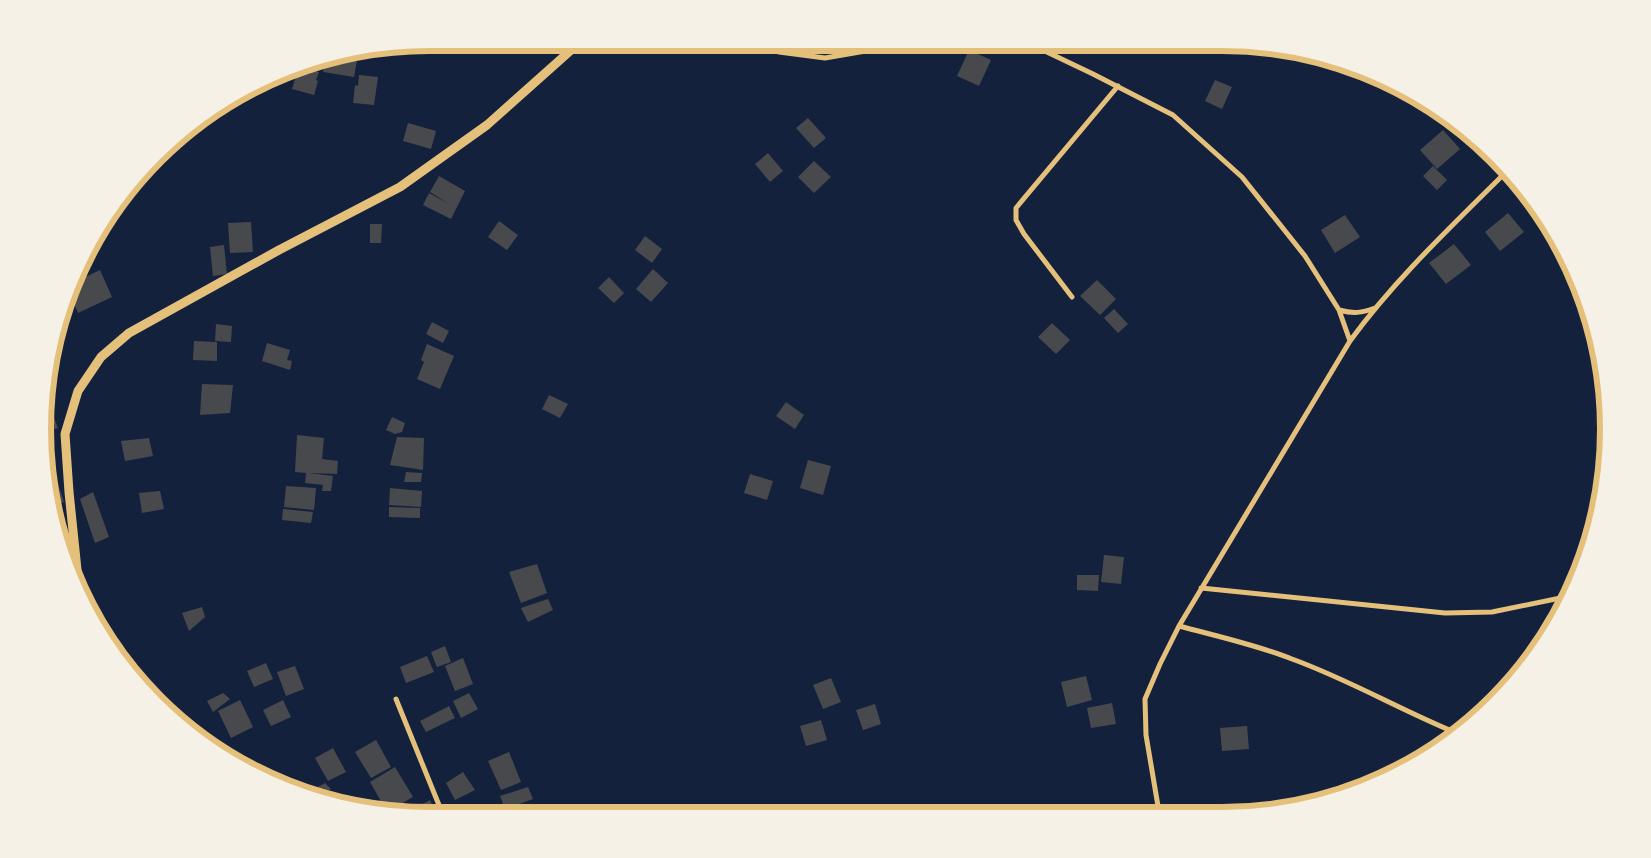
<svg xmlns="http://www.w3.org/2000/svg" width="1651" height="858" font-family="Poppins,sans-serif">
  <rect width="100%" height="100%" fill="#14213d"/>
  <path fill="#48494c" d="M969,50L991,60L979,86L957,76Z
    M358,54L354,77L323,72L325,60Z
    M299,66L319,72L316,80L318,81L314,95L292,89Z
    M359,75L378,77L374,105L353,103L355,85L358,86Z
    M1215,80L1232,87L1222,109L1205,101Z
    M808,118L826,138L814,148L796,128Z
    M1454,120L1457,122L1476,140L1472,143L1453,122Z
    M408,123L436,131L431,149L403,141Z
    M1443,130L1460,149L1437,169L1420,150Z
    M768,153L783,171L770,182L755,164Z
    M814,161L831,177L814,193L798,177Z
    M1433,166L1447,180L1437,190L1423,176Z
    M439,176L465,191L451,219L423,205L429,193L449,204L430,192Z
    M1508,213L1524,232L1500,251L1485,232Z
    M1345,215L1360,237L1335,253L1321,230Z
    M499,221L518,235L507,250L488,237Z
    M251,222L253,252L230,253L228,223Z
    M370,224H382L381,243H370Z
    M645,236L662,249L652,263L635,250Z
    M1454,244L1471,265L1446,284L1429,263Z
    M224,245L227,274L213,276L210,247Z
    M653,269L668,283L651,302L636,289Z
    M100,270L112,297L78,313L69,292L71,284Z
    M609,277L624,293L614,303L598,288Z
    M1097,280L1116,299L1100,315L1080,296Z
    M1114,309L1128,324L1118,333L1104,318Z
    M432,322L449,331L443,343L426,334Z
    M1052,323L1070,340L1056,354L1038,337Z
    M216,324L232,326L231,342L215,341Z
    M194,341L217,342V361L193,360Z
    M267,343L290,350L287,360L292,361L290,370L262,361Z
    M427,344L454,356L440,389L417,379L424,362L421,360Z
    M202,384L233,385L230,413L200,415Z
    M549,395L568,404L560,418L542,409Z
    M786,402L804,415L795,429L776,416Z
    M48,403L58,428L47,432Z
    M392,417L405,423L402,432L395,434L386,430Z
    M297,435L324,438L322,459L338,461L337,474L309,473L333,476L331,491H322L323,485L305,483L306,473L295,472Z
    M397,437L424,438L423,470L390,465Z
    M149,438L153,456L125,461L121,441Z
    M808,460L831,466L823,495L800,488Z
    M406,472L422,473L421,482H404Z
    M750,474L773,481L767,500L744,493Z
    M55,475L64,502L54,505L46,478Z
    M286,486L316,488L314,510L284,507Z
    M390,488L422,491L421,507L389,505Z
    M160,491L164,509L142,513L139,493Z
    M93,492L109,537L95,543L80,499Z
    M389,507L420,508V518L389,517Z
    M283,509L313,512L311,523L282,520Z
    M1104,555L1124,557L1121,584L1101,582Z
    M537,564L547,593L521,603L509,572Z
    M1077,575H1099L1098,591L1077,590Z
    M548,599L553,610L528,622L521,608Z
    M202,607L205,617L189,631L182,613Z
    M445,646L451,662L437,667L431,652Z
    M427,656L434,672L406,683L400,667Z
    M463,658L473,684L455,691L445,666Z
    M266,663L273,679L254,687L247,671Z
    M295,666L304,689L286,696L277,672Z
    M1086,676L1092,700L1067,707L1061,682Z
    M831,678L841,702L823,709L813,685Z
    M223,693L230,699L213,712L207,701Z
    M469,693L478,709L461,718L453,701Z
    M240,700L253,727L231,738L218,711Z
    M283,700L291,717L271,726L263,710Z
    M1112,703L1116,724L1091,728L1087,708Z
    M875,704L881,724L863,730L856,710Z
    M449,706L455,718L426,732L420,721Z
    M821,720L827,740L806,746L800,726Z
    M1247,726L1249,749L1222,751L1220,728Z
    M376,740L391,767L371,778L355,752Z
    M333,748L346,772L328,781L315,758Z
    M509,752L521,782L501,790L488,761Z
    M395,767L413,797L387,812L370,782Z
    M463,772L475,790L455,800L446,783Z
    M325,783L331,789L318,796L314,789Z
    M528,787L533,799L505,809L500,796Z
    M430,800L435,810L427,815H407L406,813Z"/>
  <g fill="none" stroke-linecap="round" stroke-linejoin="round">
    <path stroke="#e5c07b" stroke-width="5" d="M760,43L779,52L825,58L883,48L899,43
      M1028,43L1093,74L1173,115L1242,177L1305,256L1339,310L1350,341
      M1072,297L1024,234L1016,220V208L1118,86
      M1339,310C1354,314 1361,313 1375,308
      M1201,588L1445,613L1492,612L1570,596
      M1179,626C1216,636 1257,645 1292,659C1350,680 1402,711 1459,734
      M396,699L443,815
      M1159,812L1146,735L1145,699L1160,664L1179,626L1350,341C1396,278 1453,225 1508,170"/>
    <path stroke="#e5c07b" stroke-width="9" d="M79,589L69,492L65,434L78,391L101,357L129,333L279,250L400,187L487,125L579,43"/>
  </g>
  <path d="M0 0H1651V858H0ZM429 51H1222A378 378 0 0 1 1600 429V429A378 378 0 0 1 1222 807H429A378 378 0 0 1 51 429V429A378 378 0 0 1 429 51Z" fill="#f6f1e7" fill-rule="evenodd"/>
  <path fill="none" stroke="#e5c07b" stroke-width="6" d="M429 51H1222A378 378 0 0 1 1600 429V429A378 378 0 0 1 1222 807H429A378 378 0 0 1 51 429V429A378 378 0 0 1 429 51Z"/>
</svg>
